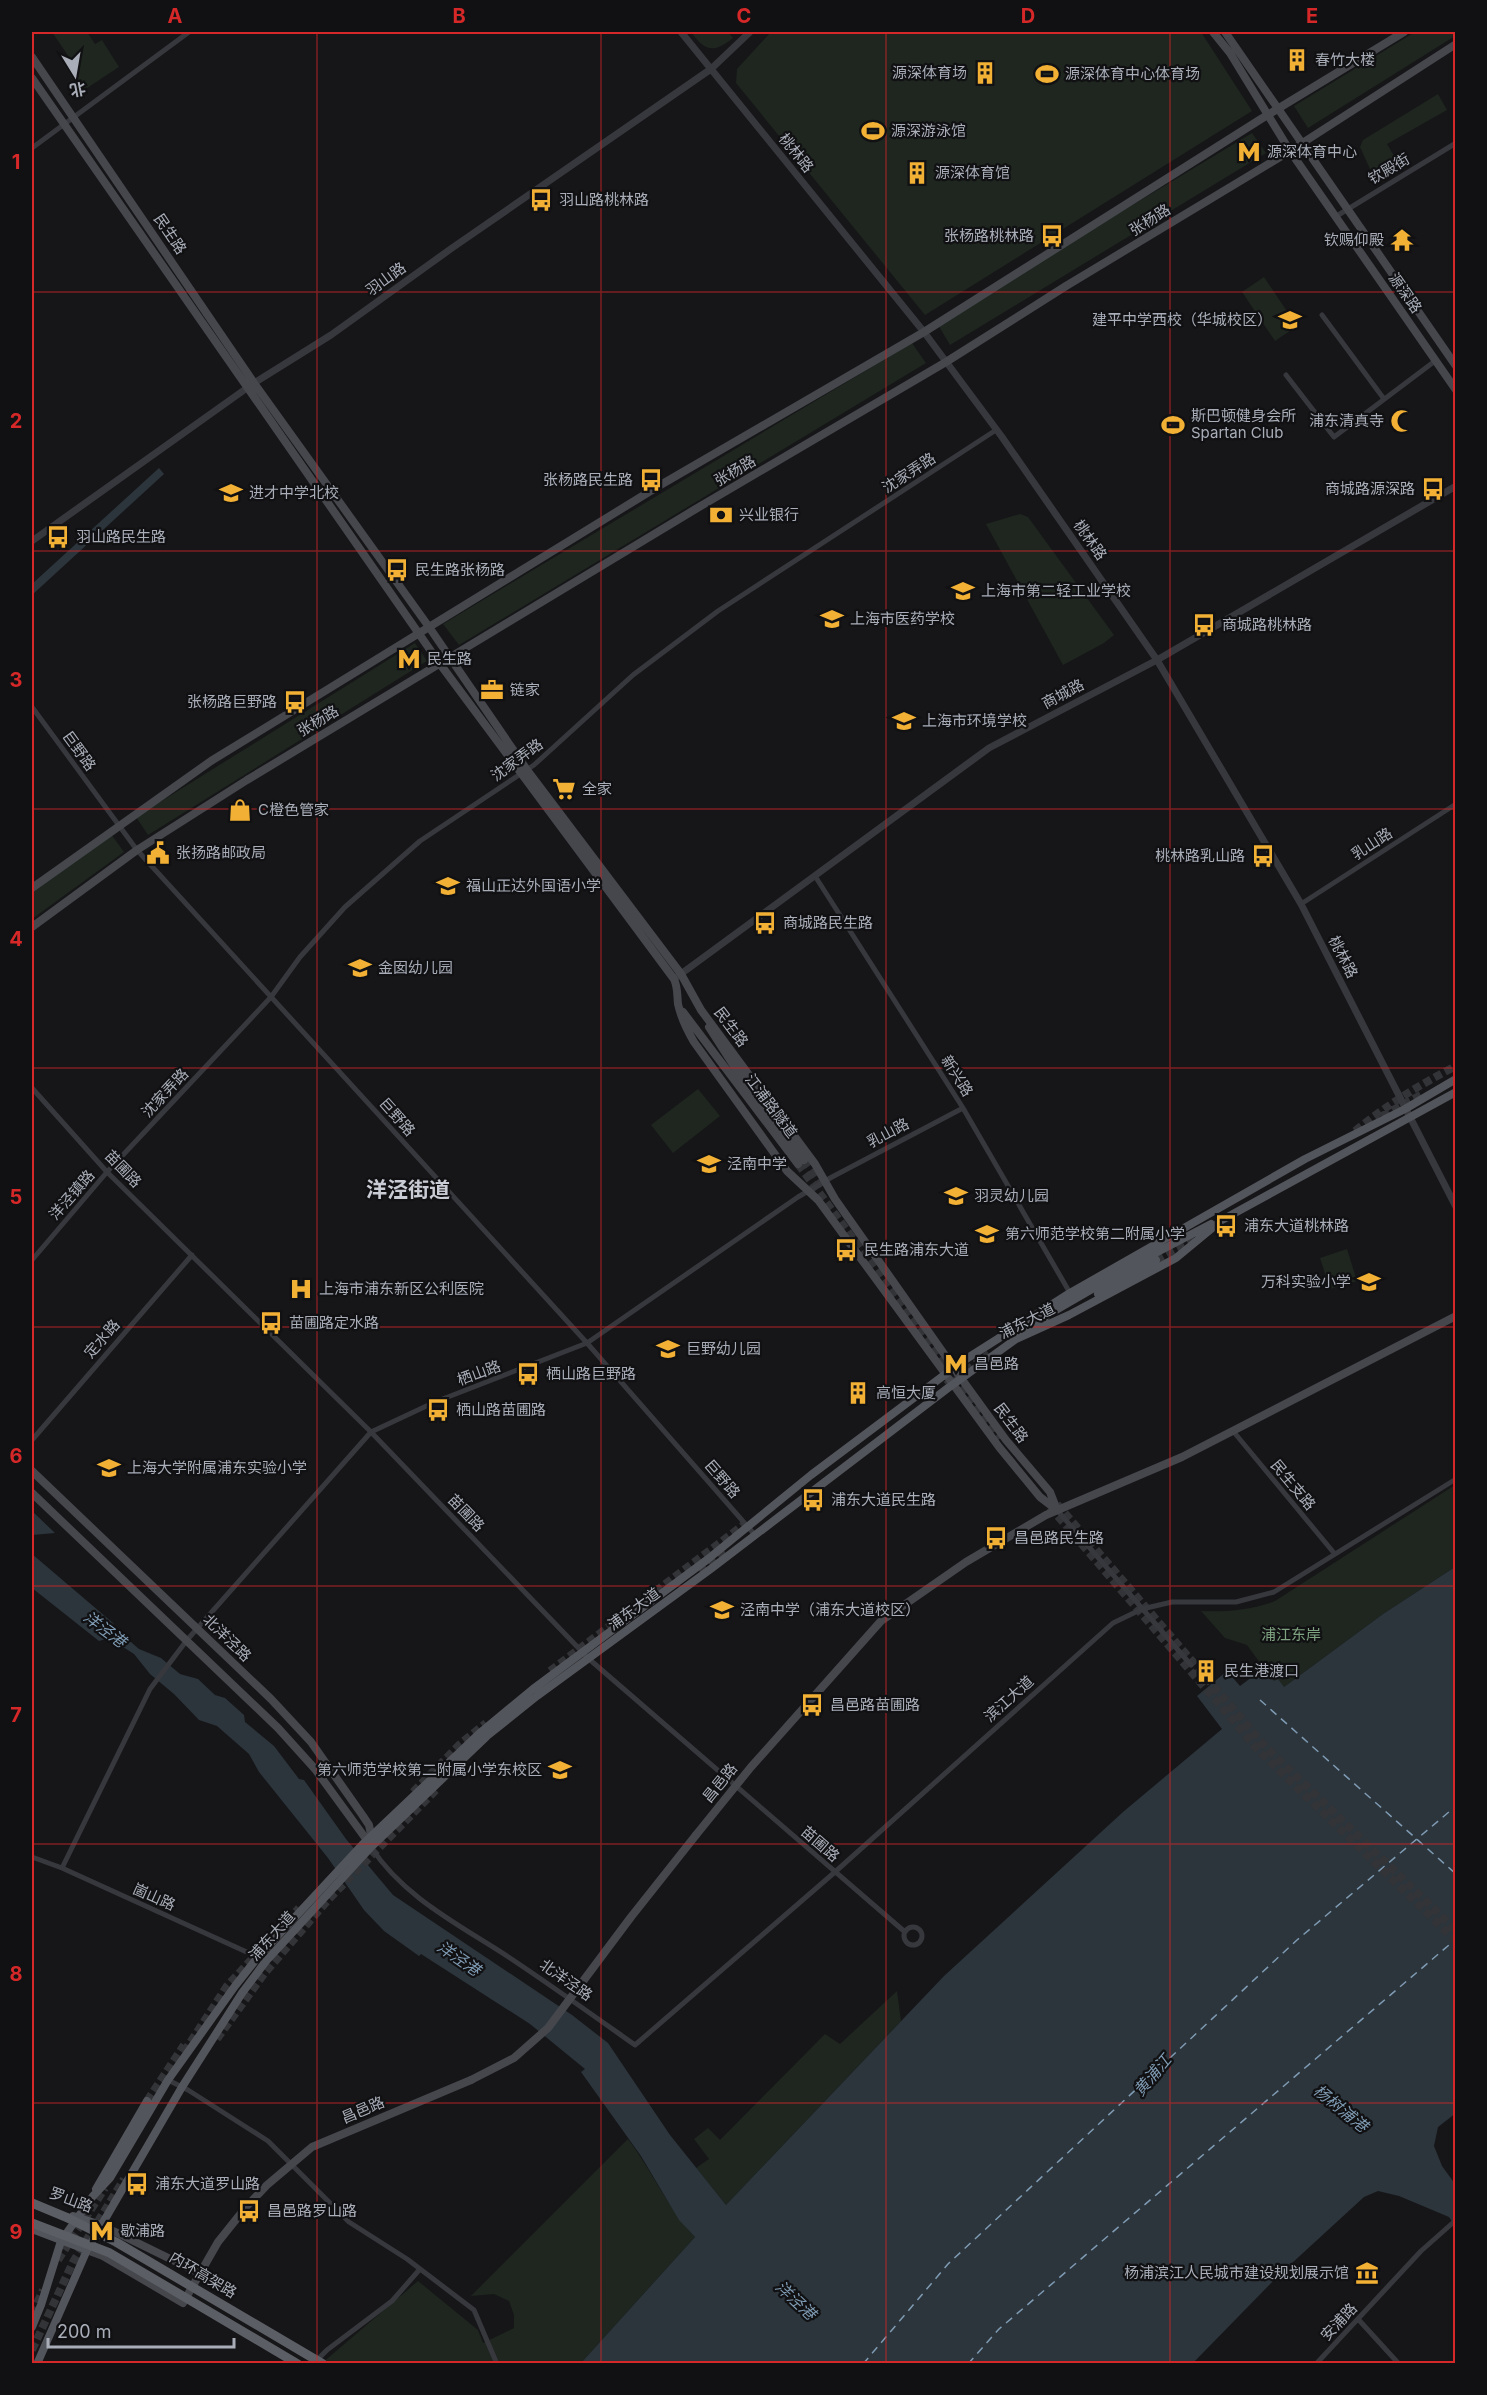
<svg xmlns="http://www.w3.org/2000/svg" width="1487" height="2395" font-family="Inter,'Noto Sans SC',sans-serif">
  <rect width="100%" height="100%" fill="#161618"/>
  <path fill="#1e261f" d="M52,32H87L95,44L102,40L119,67L81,92L64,65L71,60Z
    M691,32H728L733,38C713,54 705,51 691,32Z
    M771,32H1201L1252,111L925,315L736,83L737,69Z
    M1415,32H1455V36L1308,128L1294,106Z
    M1438,94L1447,110L1387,144L1396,159L1377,170L1370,169L1360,147L1363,140Z
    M1252,133L1266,153L950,345L937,323Z
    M1264,277L1297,326L1275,341L1242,292Z
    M912,343L926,363L459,645L443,624Z
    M1020,514L1028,517L1114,635L1104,643L1063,665L986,524Z
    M415,643L427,661L148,835L136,817Z
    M111,834L124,852L32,919V891Z
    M698,1089L720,1116L673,1153L651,1125Z
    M1347,1249L1357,1281L1330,1289L1320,1258Z
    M1455,1485V1567L1383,1614L1284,1687L1274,1682L1247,1645L1225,1638L1201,1611C1226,1612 1252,1610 1275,1601Z
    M897,1991L901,2021L726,2205L696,2168L709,2159L694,2139L708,2128L720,2140L825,2034L840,2044Z
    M628,2139C652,2171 668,2208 695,2237L581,2363L321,2364L418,2281L478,2330L483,2343L514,2328V2315L509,2301L494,2294L471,2296Z"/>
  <path fill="#2c353c" d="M159,468L164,474L32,595V584Z
    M32,1511L55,1533L32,1535Z
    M32,1554L113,1623L117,1630L139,1649L161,1658L180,1674L198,1679L215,1695L225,1698L244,1715L245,1722L274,1746L299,1779L304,1780L346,1839L393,1895L572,2015L608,2043L670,2135L726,2205L944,1976L1123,1812L1222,1729L1197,1696L1227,1671L1240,1686L1264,1668L1274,1681L1278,1679L1284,1687L1383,1614L1455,1567L1456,2113L1438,2127L1434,2146L1442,2166L1455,2184V2226L1449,2217L1399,2196L1378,2191L1364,2197L1279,2275L1193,2363H581L695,2237L679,2220L641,2156L581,2072L585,2069L530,2024L421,1954L419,1956L384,1931L364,1910L328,1858L259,1772L249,1754L217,1726L199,1720L174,1694L150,1674L134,1654L109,1638L99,1641L32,1588Z"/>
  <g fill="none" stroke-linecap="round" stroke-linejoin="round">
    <path stroke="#7f9bb3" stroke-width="1.5" stroke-dasharray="8 6" stroke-linecap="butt" d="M1260,1700L1456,1874
      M863,2364L948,2264L1297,1940L1456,1806
      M968,2364L999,2329L1456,1939"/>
    <path stroke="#333438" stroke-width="8" stroke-dasharray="8 4" stroke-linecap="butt" d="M804,1160L824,1187
      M798,1164L942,1359L998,1440
      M1057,1504L1266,1747L1456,1930
      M1050,1507L1259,1751L1456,1941"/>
    <path stroke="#333438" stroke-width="8" stroke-dasharray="8 4" stroke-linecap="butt" d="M1382,1116L1421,1095
      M1355,1131C1387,1105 1419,1085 1456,1066
      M1156,1260L1197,1238
      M946,1385L989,1354
      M700,1572L728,1551
      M550,1671L746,1523
      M413,1792L460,1744L486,1723
      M217,2039L264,1974L329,1899L438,1788
      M184,2052L227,1986L299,1908
      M147,2101L184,2045
      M58,2260L105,2188
      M32,2314L43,2290
      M32,2350L73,2262L124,2179"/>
    <path stroke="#37383d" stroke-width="5" d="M32,148L189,32
      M1335,217L1456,143
      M1322,315L1384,399
      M1286,375L1334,437L1435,361
      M32,707L137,850L587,1343L755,1535
      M815,876L963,1108L1070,1293
      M1301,904L1456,804
      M32,1088L107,1172L371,1432L589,1659L905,1932
      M32,1260L107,1172L271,997L300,957L345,907L420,841L534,765L633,675L718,611L996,430
      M1233,1431L1334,1553
      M32,1440L192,1255
      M1057,1510L1191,1665
      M371,1847C404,1898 460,1925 510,1958C552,1986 594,2016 635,2045L835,1872L1113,1623L1142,1609L1172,1602H1236L1274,1592L1456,1479
      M32,1857L62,1868L260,1958
      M62,1868L150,1689L187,1640L371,1432L435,1402L587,1343L798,1197L832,1177L963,1108
      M904 1936a9 9 0 1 1 18 0a9 9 0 1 1-18 0Z
      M168,2080L188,2090L268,2141L349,2222L407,2259L474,2310L497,2364
      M1358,2319L1399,2364
      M313,2364L327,2350L392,2301L420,2269
      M1316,2364L1421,2251L1456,2220"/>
    <path stroke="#37383d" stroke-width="7" d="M681,32L924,332L1002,437L1157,660L1301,904L1456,1207
      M32,541L254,383L331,335L452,248L711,69L750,32
      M674,979L989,748L1157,660L1456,486"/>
    <path stroke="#45474d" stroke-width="8" d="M1213,32L1230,53L1290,151L1456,390
      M1225,32L1456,366
      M32,57L254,383L429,627L527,770L681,974L701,1010L815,1164L835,1199L966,1385L1006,1440L1050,1492L1057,1510
      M32,78L440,664L674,979C678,988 677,995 678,1004C681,1018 687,1030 694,1042L787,1171L818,1200L999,1447L1040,1497L1057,1510
      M32,888L211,761L657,487L924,332L1261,119L1404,32
      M32,927L137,850L247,780L694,510L946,362L1066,286L1290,151L1456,44
      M683,1012L798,1164
      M709,1027L734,1066L804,1160
      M32,1471L271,1699L311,1742L363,1816L369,1825L372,1839
      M32,1493L278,1728L315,1769L369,1843
      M696,1835L751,1767L881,1621L966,1562L1046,1515L1182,1457L1456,1316
      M101,2225L199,2273
      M87,2250L103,2256L183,2303L218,2242L246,2207L267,2185L312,2147L471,2080"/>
    <path stroke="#53555c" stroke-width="8" d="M1098,1294L1156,1260
      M1029,1330L1049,1314L1144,1259L1211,1224
      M96,2189L147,2101
      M73,2216L101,2225
      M32,2229L87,2250
      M32,2327L41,2305L61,2241L93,2196L110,2178L168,2080L235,1986L258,1957L362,1845L481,1732L533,1689L708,1559L811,1475L963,1361L1070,1293L1305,1159L1405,1109L1456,1079
      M37,2364L87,2250L182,2087L242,1993L266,1961L371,1847L487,1736L537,1696L712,1568L948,1388L1016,1339L1069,1315L1176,1258L1222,1220L1456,1092"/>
    <path stroke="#5b5e65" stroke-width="9" d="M32,2203L68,2218"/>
    <path stroke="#45474d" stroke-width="8" d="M471,2080L514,2058L548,2028L631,1917L696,1835"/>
    <path stroke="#5b5e65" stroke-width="9" d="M68,2218L116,2242L323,2364
      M32,2223L110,2253L298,2364"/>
  </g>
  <path fill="none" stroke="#d62828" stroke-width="1.5" stroke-opacity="0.55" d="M317,32V2364M601,32V2364M886,32V2364M1170,32V2364M32,292H1456M32,551H1456M32,809H1456M32,1068H1456M32,1327H1456M32,1586H1456M32,1844H1456M32,2103H1456"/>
  <defs>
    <g id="building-bare" transform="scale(1.8)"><path d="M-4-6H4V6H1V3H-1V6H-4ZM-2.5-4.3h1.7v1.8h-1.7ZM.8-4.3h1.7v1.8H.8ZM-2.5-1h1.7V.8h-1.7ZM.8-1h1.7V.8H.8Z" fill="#f2b134" stroke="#111113" stroke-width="2.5" paint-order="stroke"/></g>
    <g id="stadium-bare" transform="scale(1.8)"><path d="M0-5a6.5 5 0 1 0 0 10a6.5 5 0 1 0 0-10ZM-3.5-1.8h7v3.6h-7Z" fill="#f2b134" stroke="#111113" stroke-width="2.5" paint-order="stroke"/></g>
    <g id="metro-bare" transform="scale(1.8)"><path d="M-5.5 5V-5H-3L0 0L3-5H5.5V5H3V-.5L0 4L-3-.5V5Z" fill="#f2b134" stroke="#111113" stroke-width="2.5" paint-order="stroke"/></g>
    <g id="bus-bare" transform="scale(1.8)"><path d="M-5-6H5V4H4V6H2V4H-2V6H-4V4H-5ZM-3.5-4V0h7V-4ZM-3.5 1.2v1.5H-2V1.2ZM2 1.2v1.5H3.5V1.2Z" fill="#f2b134" stroke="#111113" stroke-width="2.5" paint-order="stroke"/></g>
    <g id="temple-bare" transform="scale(1.8)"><path d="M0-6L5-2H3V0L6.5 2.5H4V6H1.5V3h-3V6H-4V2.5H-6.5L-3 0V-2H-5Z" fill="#f2b134" stroke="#111113" stroke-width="2.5" paint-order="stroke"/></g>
    <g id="school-bare" transform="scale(1.8)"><path d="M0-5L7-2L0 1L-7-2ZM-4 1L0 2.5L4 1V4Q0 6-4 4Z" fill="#f2b134" stroke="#111113" stroke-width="2.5" paint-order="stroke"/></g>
    <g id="mosque-bare" transform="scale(1.8)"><path d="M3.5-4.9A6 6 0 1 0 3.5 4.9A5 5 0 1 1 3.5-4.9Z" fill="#f2b134" stroke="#111113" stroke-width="2.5" paint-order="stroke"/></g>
    <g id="bank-bare" transform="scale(1.8)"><path d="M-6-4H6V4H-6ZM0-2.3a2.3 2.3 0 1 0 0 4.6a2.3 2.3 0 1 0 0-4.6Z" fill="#f2b134" stroke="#111113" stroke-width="2.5" paint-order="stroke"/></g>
    <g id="office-bare" transform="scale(1.8)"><path d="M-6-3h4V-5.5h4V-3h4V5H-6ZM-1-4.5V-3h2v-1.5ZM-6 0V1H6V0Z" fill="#f2b134" stroke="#111113" stroke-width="2.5" paint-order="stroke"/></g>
    <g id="supermarket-bare" transform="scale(1.8)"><path d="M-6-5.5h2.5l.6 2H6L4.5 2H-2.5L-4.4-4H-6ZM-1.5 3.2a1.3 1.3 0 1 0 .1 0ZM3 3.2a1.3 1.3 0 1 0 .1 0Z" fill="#f2b134" stroke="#111113" stroke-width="2.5" paint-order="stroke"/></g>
    <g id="shop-bare" transform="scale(1.8)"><path d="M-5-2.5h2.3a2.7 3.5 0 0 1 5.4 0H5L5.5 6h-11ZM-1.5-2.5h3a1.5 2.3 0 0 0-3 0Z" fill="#f2b134" stroke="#111113" stroke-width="2.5" paint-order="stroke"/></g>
    <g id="civic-bare" transform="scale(1.8)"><path d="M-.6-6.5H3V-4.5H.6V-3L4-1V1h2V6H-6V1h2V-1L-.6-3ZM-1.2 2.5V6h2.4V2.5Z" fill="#f2b134" stroke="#111113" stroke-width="2.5" paint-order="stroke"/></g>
    <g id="hospital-bare" transform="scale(1.8)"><path d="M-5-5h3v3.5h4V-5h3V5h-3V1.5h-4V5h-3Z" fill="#f2b134" stroke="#111113" stroke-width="2.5" paint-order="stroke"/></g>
    <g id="museum-bare" transform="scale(1.8)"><path d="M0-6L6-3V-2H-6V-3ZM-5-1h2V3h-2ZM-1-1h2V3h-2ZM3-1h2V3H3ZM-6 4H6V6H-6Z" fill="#f2b134" stroke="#111113" stroke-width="2.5" paint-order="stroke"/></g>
  </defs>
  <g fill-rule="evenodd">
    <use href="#building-bare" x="1297" y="60"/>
    <use href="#building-bare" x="985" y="73"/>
    <use href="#stadium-bare" x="1047" y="74"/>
    <use href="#stadium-bare" x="873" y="131"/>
    <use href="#metro-bare" x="1249" y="152"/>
    <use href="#building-bare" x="917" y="173"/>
    <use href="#bus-bare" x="541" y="200"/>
    <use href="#bus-bare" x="1052" y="236"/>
    <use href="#temple-bare" x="1402" y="240"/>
    <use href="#school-bare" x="1290" y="320"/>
    <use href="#mosque-bare" x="1402" y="421"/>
    <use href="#stadium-bare" x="1173" y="425"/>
    <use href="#bus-bare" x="651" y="480"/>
    <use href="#bus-bare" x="1433" y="489"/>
    <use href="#school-bare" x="231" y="493"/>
    <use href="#bank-bare" x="721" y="515"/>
    <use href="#bus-bare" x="58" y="537"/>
    <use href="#bus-bare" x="397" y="570"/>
    <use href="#school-bare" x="963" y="591"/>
    <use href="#school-bare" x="832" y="619"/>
    <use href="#bus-bare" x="1204" y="625"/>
    <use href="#metro-bare" x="409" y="659"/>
    <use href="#office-bare" x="492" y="690"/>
    <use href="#bus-bare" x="295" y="702"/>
    <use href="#school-bare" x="904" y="721"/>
    <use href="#supermarket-bare" x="564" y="789"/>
    <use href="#shop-bare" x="240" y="810"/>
    <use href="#civic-bare" x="158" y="853"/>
    <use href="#bus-bare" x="1263" y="856"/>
    <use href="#school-bare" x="448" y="886"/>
    <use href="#bus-bare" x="765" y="923"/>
    <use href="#school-bare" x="360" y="968"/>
    <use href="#school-bare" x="709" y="1164"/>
    <use href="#school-bare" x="956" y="1196"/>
    <use href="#bus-bare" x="1226" y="1226"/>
    <use href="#school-bare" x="987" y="1234"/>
    <use href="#bus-bare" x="846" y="1250"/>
    <use href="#school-bare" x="1369" y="1282"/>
    <use href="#hospital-bare" x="301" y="1289"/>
    <use href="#bus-bare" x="271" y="1323"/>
    <use href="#school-bare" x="668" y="1349"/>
    <use href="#metro-bare" x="956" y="1364"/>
    <use href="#bus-bare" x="528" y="1374"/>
    <use href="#building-bare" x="858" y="1393"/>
    <use href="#bus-bare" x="438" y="1410"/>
    <use href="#school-bare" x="109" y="1468"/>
    <use href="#bus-bare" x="813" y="1500"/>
    <use href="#bus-bare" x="996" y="1538"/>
    <use href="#school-bare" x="722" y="1610"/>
    <use href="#building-bare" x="1206" y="1671"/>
    <use href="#bus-bare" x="812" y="1705"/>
    <use href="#school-bare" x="560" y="1770"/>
    <use href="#bus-bare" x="137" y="2184"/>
    <use href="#bus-bare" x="249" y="2211"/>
    <use href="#metro-bare" x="102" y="2231"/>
    <use href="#museum-bare" x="1367" y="2273"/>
  </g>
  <g text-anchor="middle" stroke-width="4.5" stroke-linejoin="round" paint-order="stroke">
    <g font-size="15" fill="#a8adb8" stroke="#111113" text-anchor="start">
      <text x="1315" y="65">春竹大楼</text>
      <text x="967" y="78" text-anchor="end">源深体育场</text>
      <text x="1065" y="79">源深体育中心体育场</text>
      <text x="891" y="136">源深游泳馆</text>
      <text x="1267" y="157">源深体育中心</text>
      <text x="935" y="178">源深体育馆</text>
      <text x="559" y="205">羽山路桃林路</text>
      <text x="1034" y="241" text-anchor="end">张杨路桃林路</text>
      <text x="1384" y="245" text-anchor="end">钦赐仰殿</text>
      <text x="1272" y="325" text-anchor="end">建平中学西校（华城校区）</text>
      <text x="1191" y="421">斯巴顿健身会所<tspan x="1191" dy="17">Spartan Club</tspan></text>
      <text x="1384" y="426" text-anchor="end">浦东清真寺</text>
      <text x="633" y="485" text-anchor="end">张杨路民生路</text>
      <text x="1415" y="494" text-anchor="end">商城路源深路</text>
      <text x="249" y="498">进才中学北校</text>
      <text x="739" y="520">兴业银行</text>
      <text x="76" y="542">羽山路民生路</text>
      <text x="415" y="575">民生路张杨路</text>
      <text x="981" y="596">上海市第二轻工业学校</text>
      <text x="850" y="624">上海市医药学校</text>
      <text x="1222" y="630">商城路桃林路</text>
      <text x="427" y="664">民生路</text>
      <text x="510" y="695">链家</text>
      <text x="277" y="707" text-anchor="end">张杨路巨野路</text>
      <text x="922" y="726">上海市环境学校</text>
      <text x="582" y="794">全家</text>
      <text x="258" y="815">C橙色管家</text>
      <text x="176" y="858">张扬路邮政局</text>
      <text x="1245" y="861" text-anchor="end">桃林路乳山路</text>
      <text x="466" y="891">福山正达外国语小学</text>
      <text x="783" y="928">商城路民生路</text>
      <text x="378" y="973">金囡幼儿园</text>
      <text x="727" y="1169">泾南中学</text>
      <text x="974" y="1201">羽灵幼儿园</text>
      <text x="1244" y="1231">浦东大道桃林路</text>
      <text x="1005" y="1239">第六师范学校第二附属小学</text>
      <text x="864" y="1255">民生路浦东大道</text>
      <text x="1351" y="1287" text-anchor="end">万科实验小学</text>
      <text x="319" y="1294">上海市浦东新区公利医院</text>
      <text x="289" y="1328">苗圃路定水路</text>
      <text x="686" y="1354">巨野幼儿园</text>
      <text x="974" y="1369">昌邑路</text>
      <text x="546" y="1379">栖山路巨野路</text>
      <text x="876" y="1398">高恒大厦</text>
      <text x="456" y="1415">栖山路苗圃路</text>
      <text x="127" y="1473">上海大学附属浦东实验小学</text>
      <text x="831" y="1505">浦东大道民生路</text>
      <text x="1014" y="1543">昌邑路民生路</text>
      <text x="740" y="1615">泾南中学（浦东大道校区）</text>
      <text x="1224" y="1676">民生港渡口</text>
      <text x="830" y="1710">昌邑路苗圃路</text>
      <text x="542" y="1775" text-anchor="end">第六师范学校第二附属小学东校区</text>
      <text x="155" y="2189">浦东大道罗山路</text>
      <text x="267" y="2216">昌邑路罗山路</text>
      <text x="120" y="2236">歇浦路</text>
      <text x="1349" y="2278" text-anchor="end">杨浦滨江人民城市建设规划展示馆</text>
    </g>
    <g font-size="15" fill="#a8adb8" stroke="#111113">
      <text transform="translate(796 153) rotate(51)" y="5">桃林路</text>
      <text transform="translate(1389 169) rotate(-31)" y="5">钦殿街</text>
      <text transform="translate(1150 220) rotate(-32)" y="5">张杨路</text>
      <text transform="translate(170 234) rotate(56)" y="5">民生路</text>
      <text transform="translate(386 279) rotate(-36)" y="5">羽山路</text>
      <text transform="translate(1405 293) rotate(55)" y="5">源深路</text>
      <text transform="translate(735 471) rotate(-30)" y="5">张杨路</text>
      <text transform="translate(909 473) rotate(-33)" y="5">沈家弄路</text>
      <text transform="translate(1090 540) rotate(55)" y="5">桃林路</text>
      <text transform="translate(1063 694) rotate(-28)" y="5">商城路</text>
      <text transform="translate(318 721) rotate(-31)" y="5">张杨路</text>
      <text transform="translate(79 751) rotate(54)" y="5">巨野路</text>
      <text transform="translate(517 760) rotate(-36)" y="5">沈家弄路</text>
      <text transform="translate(1372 844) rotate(-33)" y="5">乳山路</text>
      <text transform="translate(1343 957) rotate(63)" y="5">桃林路</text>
      <text transform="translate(731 1027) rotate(53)" y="5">民生路</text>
      <text transform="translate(957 1076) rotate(58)" y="5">新兴路</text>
      <text transform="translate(165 1093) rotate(-47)" y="5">沈家弄路</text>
      <text transform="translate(771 1106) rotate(53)" y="5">江浦路隧道</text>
      <text transform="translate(397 1117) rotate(48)" y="5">巨野路</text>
      <text transform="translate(888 1133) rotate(-28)" y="5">乳山路</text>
      <text transform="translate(123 1169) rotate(46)" y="5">苗圃路</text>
      <text transform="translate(72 1195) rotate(-49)" y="5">洋泾镇路</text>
      <text transform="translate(1027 1321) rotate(-27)" y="5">浦东大道</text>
      <text transform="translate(102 1339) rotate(-49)" y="5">定水路</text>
      <text transform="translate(479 1373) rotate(-20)" y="5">栖山路</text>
      <text transform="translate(1011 1423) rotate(53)" y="5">民生路</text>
      <text transform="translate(722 1479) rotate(49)" y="5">巨野路</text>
      <text transform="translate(1293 1485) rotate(50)" y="5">民生支路</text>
      <text transform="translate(466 1513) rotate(46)" y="5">苗圃路</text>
      <text transform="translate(634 1609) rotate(-36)" y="5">浦东大道</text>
      <text transform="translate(227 1638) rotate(44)" y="5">北洋泾路</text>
      <text transform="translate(1009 1699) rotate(-42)" y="5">滨江大道</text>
      <text transform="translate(720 1783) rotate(-51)" y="5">昌邑路</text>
      <text transform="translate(820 1844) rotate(41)" y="5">苗圃路</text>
      <text transform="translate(154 1897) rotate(24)" y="5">崮山路</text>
      <text transform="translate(272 1936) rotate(-48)" y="5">浦东大道</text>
      <text transform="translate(566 1980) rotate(35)" y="5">北洋泾路</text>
      <text transform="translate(363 2110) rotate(-23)" y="5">昌邑路</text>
      <text transform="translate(71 2200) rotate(20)" y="5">罗山路</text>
      <text transform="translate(203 2275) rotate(31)" y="5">内环高架路</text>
      <text transform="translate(1339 2322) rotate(-47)" y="5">安浦路</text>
    </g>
    <g font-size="15" fill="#7fa381" stroke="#111113">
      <text x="1291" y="1640">浦江东岸</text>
    </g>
    <g font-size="16" font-style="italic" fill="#7f9bb3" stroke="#111113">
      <text transform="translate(105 1629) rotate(37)" y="6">洋泾港</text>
      <text transform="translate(459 1958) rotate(34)" y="6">洋泾港</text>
      <text transform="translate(1152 2075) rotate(-50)" y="6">黄浦江</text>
      <text transform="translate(1341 2108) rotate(39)" y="6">杨树浦港</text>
      <text transform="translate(796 2300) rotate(43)" y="6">洋泾港</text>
    </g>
    <g font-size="21" font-weight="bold" fill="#c9ccd4" stroke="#111113">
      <text x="408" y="1197">洋泾街道</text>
    </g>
  </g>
  <rect width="1487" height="2395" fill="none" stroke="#111113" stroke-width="66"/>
  <g transform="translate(75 75) rotate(169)" stroke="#111113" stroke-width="4.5" paint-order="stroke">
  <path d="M0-4.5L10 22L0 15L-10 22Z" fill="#a8adb8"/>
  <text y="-9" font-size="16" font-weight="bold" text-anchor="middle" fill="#a8adb8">北</text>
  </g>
  <path d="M48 2338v9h186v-9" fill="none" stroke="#a8adb8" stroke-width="3"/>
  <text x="57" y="2338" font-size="18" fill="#a8adb8" stroke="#111113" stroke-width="4.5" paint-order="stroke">200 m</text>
  <rect x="33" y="33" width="1421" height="2329" fill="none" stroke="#d62828" stroke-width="2"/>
  <g font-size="20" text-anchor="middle" font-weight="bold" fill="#d62828">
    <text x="175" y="23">A</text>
    <text x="459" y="23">B</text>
    <text x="744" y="23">C</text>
    <text x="1028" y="23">D</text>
    <text x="1312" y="23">E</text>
    <text x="16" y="169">1</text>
    <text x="16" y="428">2</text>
    <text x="16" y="687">3</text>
    <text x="16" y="946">4</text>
    <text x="16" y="1204">5</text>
    <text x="16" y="1463">6</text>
    <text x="16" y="1722">7</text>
    <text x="16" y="1981">8</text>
    <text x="16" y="2239">9</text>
  </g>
</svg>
